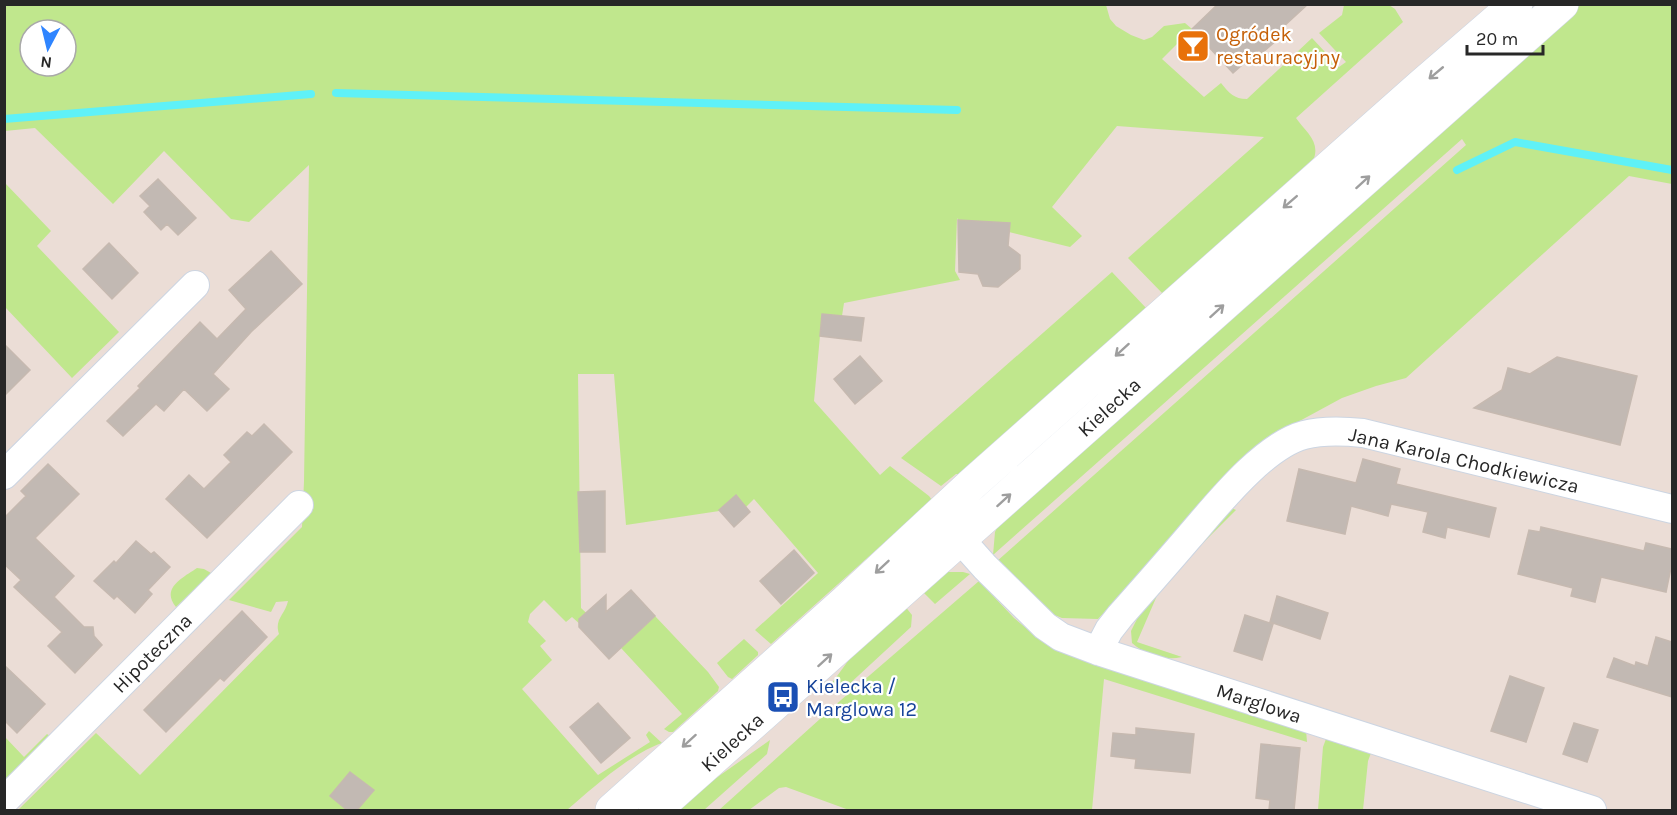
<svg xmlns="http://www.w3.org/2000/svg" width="1677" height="815" font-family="Karla,sans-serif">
  <rect width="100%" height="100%" fill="#ebddd6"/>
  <path fill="#c0e78d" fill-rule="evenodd" d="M5,5H1106L1110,19L1116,26L1131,35L1144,40L1152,37L1164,26L1185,23L1192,29L1162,59L1204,97L1221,83C1229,93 1234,99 1247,99L1312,38L1339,67L1346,62L1319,33L1342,15L1344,5H1389L1395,9L1403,22L1296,118C1305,131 1320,141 1314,158L1164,295L1128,258L1264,137L1117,126L1052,207L1082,236L1070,247L1009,232L1010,223L958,220L957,218L955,271L960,280L844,303L842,316L822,314L814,401L880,475L890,466L929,496L932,500L771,644L755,630L818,573L754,499L746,507L626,525L614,374H578L581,608L597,623L582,626L572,617L566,622L544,600L530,614L528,622L546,641L540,646L552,660L522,689L598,775L650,742L646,735L649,731L662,743C628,755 594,787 567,810H18L96,733L140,775L279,634C274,619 285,615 288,601L276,602L271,612L229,600L302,527L304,481L309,165L249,222L231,219L164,151L113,204L35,128L5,131ZM30,30H66V66H30Z
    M1578,5H1672V184L1629,176L1406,378L1376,386L1342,398L1283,430L1224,480L1098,619L1062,618L1042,610L996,562L1466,145L1462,139L993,555L995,532L999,523Z
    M5,183L51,231L37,246L119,332L72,378L5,307Z
    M1112,272L1147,309L962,474H956L941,486L901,458Z
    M1227,506L1236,510L1162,584L1137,642L1182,657C1164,661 1146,655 1132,643L1131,631L1153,587Z
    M197,568L204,569L211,573L176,607C160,588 184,577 197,568Z
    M948,572H963L970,574L935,604L922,591L940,575Z
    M979,581L1014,618L1038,638L1069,655L1120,673L1306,730L1307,742L1104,679L1092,810H849L786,787L779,788L749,810H719L841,700Z
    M904,605L912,615L911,627L845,688L829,687L851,657Z
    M655,616L708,672L719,687L718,691L673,732H669L664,729L682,714L621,648Z
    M744,639L758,652V655L732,679L728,677L717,663Z
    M47,734L50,736L5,781V737L24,757Z
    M1326,739L1371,753L1368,761L1363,810H1318L1323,747Z
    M770,740L767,754L704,810H674L685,800Z"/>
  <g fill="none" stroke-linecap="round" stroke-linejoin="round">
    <path stroke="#5ff1f7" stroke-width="8" d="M336,93L957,110
      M4,119L311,94
      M1457,170L1515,142L1672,170"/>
  </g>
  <path fill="#c2b9b3" stroke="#c6b9b0" stroke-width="1.5" d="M1218,4H1308L1282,28L1286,32L1262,53L1259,50L1233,73L1192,29Z
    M158,179L196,218L178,235L167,224L161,230L144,212L150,206L140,196Z
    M958,220L1010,223L1008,246L1020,255V269L998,287L983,286L978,274L959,272Z
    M109,243L138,273L112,299L83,269Z
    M271,251L302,284L251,332L213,374L229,389L207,411L184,389L164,411L156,404L123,436L107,421L140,388L138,386L200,322L217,339L246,309L229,290Z
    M822,314L864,318L861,341L820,336Z
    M4,344L30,370L4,396Z
    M860,356L882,381L855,404L834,379Z
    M1557,357L1637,376L1620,445L1474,408L1502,390L1508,368L1530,374Z
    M264,424L292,452L207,538L166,499L189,475L204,489L231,462L224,455L247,432L252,436Z
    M1363,459L1400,469L1396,484L1496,508L1489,537L1447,527L1445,538L1423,532L1428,512L1391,504L1388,516L1351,506L1345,534L1287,521L1299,469L1356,483Z
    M48,464L79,494L35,538L74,576L54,597L84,627H93L94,636L102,645L75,673L48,646L62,632L14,587L21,580L4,564V518L26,496L21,491Z
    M605,491V552H580L578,492Z
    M736,495L750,512L734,527L719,510Z
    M1541,527L1644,551L1646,543L1672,549V563L1666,592L1601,577L1595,602L1571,596L1573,588L1518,574L1529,530L1540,532Z
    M136,541L151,554L154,552L170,567L148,590L152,594L135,613L117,596L114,599L94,581L114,561L116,563Z
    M794,550L814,573L781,604L760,581Z
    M631,590L655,616L609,659L579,627V619L606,595V612Z
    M1277,596L1328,613L1320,639L1270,622Z
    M242,611L267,637L224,681L220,678L166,732L144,710Z
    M1245,615L1273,624L1262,660L1234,651Z
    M1656,637L1672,642V697L1607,677L1614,658L1635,666L1636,662L1648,666Z
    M4,665L45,704L17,733L4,720Z
    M1510,676L1544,688L1526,742L1491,731Z
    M598,703L630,738L601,763L570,727Z
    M1574,723L1598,730L1587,762L1563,754Z
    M1136,728L1194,734L1190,773L1135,768L1136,759L1111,756L1113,733L1136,735Z
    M1261,744L1300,748L1294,810H1269L1270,800L1256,798Z
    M350,772L374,790L357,810H347L330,796Z"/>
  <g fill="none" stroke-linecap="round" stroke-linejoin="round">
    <g stroke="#ccd5e2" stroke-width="30">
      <path id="minor" d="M4,475L195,285
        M941,530L960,539L985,567L1045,626L1061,637L1098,651L1592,810
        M1098,651L1109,630L1120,616C1143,590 1166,564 1189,537C1216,506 1263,446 1304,435C1323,430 1343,431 1363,433L1672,509
        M4,801L299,505"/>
    </g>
    <g stroke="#ccd5e2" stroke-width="34">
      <path id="secondary" d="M612,810L845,602L972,484L1422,85L1516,4
        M655,810L1562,4"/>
    </g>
    <use href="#minor" stroke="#fff" stroke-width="28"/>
    <use href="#secondary" stroke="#fff" stroke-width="33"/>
  </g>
  <defs><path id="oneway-shaft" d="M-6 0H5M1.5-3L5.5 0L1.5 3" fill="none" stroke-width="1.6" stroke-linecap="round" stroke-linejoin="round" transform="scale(1.5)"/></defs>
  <g stroke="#9e9e9e">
    <use href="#oneway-shaft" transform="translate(1436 73) rotate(140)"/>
    <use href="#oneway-shaft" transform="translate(1363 182) rotate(-42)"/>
    <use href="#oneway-shaft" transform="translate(1290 202) rotate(139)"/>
    <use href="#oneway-shaft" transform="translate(1217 311) rotate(-42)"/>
    <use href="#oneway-shaft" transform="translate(1122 350) rotate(138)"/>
    <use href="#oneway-shaft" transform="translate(1004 500) rotate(-42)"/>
    <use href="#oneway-shaft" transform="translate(882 567) rotate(137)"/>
    <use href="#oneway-shaft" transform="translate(825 660) rotate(-42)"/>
    <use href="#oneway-shaft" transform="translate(689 741) rotate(138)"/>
  </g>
  <defs>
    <g id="bar-square" transform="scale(1.725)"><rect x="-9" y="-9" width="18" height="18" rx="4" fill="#e8710a" stroke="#fff"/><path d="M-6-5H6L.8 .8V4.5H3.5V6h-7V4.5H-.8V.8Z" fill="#fff"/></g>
    <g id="bus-square" transform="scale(1.725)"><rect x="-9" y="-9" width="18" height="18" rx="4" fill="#1a4fb4" stroke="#fff"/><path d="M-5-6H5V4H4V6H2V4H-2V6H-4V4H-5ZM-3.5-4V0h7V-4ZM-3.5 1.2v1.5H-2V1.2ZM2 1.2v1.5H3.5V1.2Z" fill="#fff"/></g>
  </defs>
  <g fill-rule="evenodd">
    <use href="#bar-square" x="1193" y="46"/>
    <use href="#bus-square" x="783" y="697"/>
  </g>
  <g text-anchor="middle" stroke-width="4.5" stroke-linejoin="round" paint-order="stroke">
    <g font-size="20" fill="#c56008" stroke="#fff" text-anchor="start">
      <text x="1216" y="41">Ogródek<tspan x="1216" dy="23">restauracyjny</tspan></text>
    </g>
    <g font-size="20" fill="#272727" stroke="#fff">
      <text transform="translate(1109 407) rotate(-42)" y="7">Kielecka</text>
      <text transform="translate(1464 460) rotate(13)" y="7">Jana Karola Chodkiewicza</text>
      <text transform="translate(152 653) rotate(-45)" y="7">Hipoteczna</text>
      <text transform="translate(1259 703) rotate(18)" y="7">Marglowa</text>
      <text transform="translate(732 742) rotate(-42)" y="7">Kielecka</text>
    </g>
    <g font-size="20" fill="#164399" stroke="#fff" text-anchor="start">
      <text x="806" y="693">Kielecka /<tspan x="806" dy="23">Marglowa 12</tspan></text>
    </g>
  </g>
  <rect width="1677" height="815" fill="none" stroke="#272727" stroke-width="12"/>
  <g transform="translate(48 48) rotate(187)"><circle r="28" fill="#ffffff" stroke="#a9a9a9" stroke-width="1.5"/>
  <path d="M0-4.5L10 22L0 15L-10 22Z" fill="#2f85ff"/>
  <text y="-9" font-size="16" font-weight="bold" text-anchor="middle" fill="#272727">N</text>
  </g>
  <path d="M1467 45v9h76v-9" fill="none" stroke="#272727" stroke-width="3"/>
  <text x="1476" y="45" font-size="18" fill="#272727" stroke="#ffffff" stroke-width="4.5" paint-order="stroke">20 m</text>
</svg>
